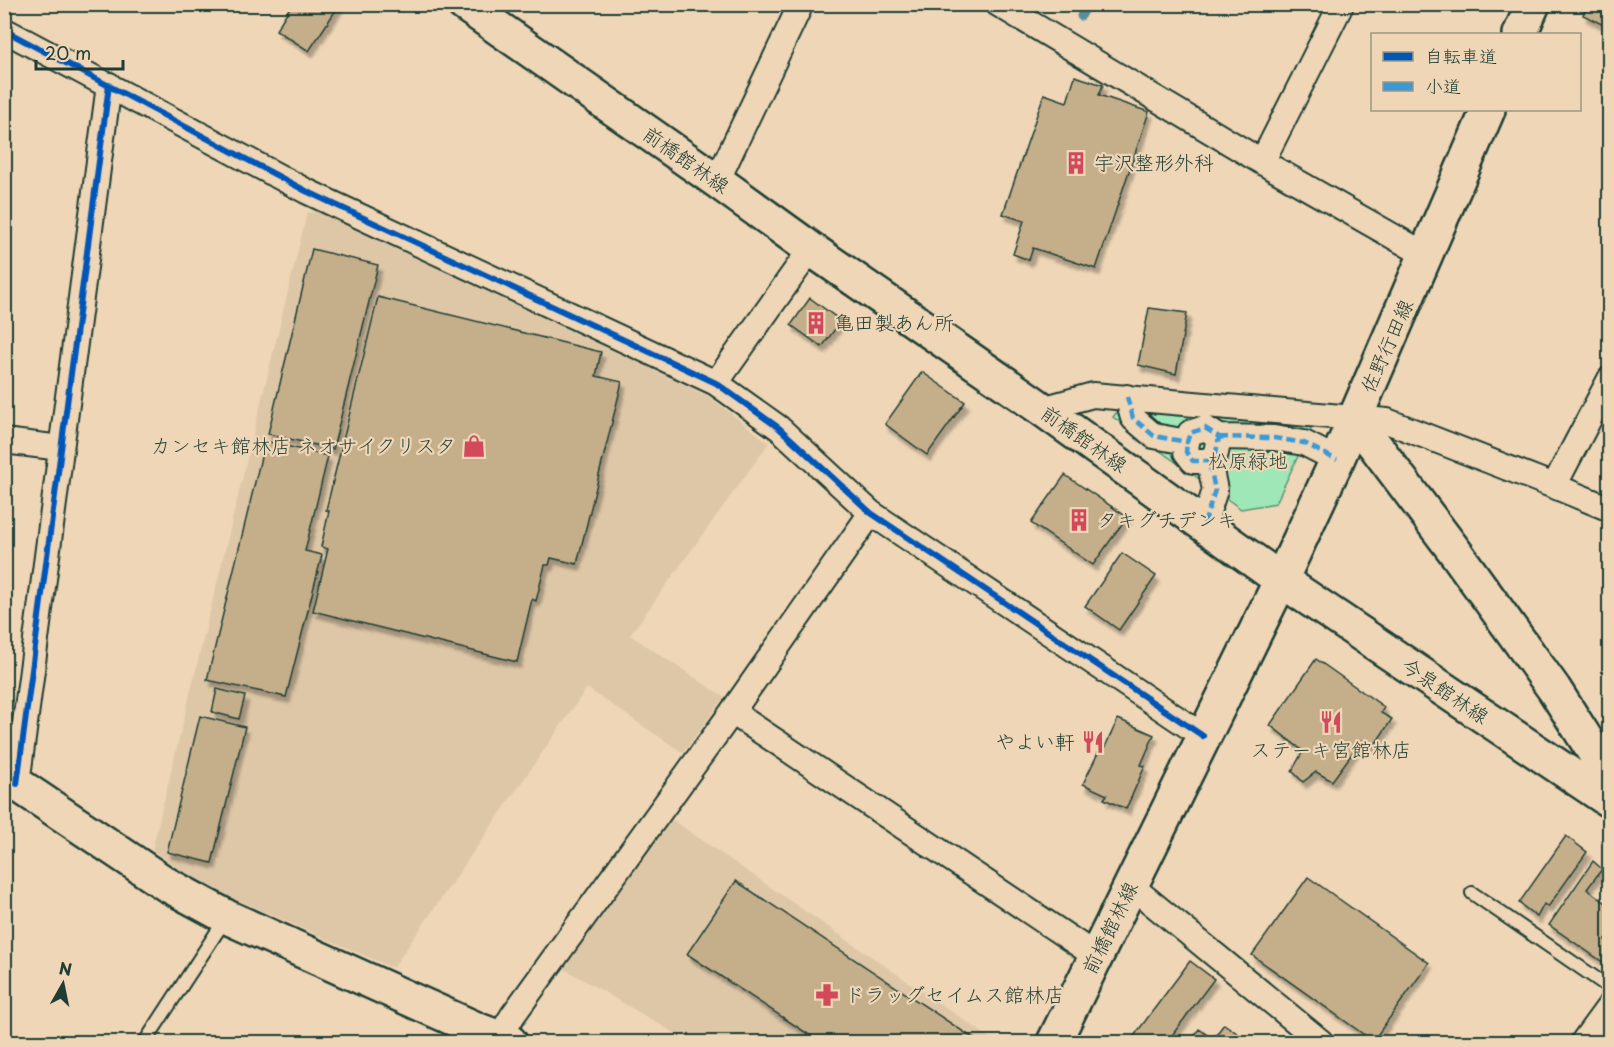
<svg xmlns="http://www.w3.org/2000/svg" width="1614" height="1047" font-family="'Playpen Sans','Klee One',sans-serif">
  <defs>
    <filter id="shadow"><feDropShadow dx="3.5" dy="6" stdDeviation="1.5" flood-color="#0004"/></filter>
  </defs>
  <rect width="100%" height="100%" fill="#eed6b6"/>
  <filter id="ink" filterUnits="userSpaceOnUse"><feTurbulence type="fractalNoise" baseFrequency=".0167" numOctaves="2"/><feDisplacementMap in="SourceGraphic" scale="12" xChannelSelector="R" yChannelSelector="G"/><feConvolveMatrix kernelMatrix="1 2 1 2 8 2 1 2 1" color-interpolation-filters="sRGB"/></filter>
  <g filter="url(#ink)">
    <path fill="#dec7a7" d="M321,211L710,397L769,443L630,635L724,697L683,753L587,688L393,968L201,884L152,850L307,213Z
      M671,819L996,1042H690L563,968Z"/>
    <path fill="#9fe7b6" stroke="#5f9275" stroke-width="1.5" d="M1122,405L1313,424L1276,503L1241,509L1113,417Z"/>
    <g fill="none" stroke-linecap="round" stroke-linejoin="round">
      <path stroke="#588f9b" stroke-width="9" d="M1081,16L1088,4"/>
    </g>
    <path fill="#c5af8b" stroke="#1f3d34" stroke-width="1.5" filter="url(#shadow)" d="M292,4H340L309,51L276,30Z
      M1588,4H1610V28L1583,15Z
      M1075,76L1103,85L1099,95L1149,112L1096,269L1033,248L1029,260L1013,254L1024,221L1003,214L1044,94L1067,102Z
      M312,249L378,265L333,449L268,434Z
      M378,297L601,352L596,376L622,382L577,564L551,558L549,565H545L536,601L532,599L517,662L313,611L328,549L321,547L329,511L326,510Z
      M810,298L841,321L822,347L791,325Z
      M1149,308L1187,313L1176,374L1138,365Z
      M922,372L965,402L927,455L885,424Z
      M265,441L328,456L305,551L322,555L286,697L207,680Z
      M1065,475L1127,517L1093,565L1031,523Z
      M1122,553L1156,576L1119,630L1085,606Z
      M1316,659L1384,707L1381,713L1392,719L1374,746L1362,740L1332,781L1316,772L1303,782L1292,771L1303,751L1270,725Z
      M217,689L245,696L239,719L212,712Z
      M200,716L245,727L212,863L167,852Z
      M1118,719L1154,735L1141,765L1145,766L1126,809L1104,799L1107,795L1083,784L1101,747L1104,749Z
      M1566,836L1587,852L1548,907L1544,904L1537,917L1519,903Z
      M1593,861L1602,869L1587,889L1610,906V935L1605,940L1610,944V967L1549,925Z
      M1308,877L1429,963L1373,1041L1252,955Z
      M736,881L979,1042H820L687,954Z
      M1190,961L1214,979L1167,1042H1143L1134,1036Z
      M1224,1024L1250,1042H1190L1199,1029L1213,1039Z"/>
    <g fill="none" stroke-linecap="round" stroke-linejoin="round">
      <g stroke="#1f3d34" stroke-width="16">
        <path id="lane" d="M1472,893L1610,988
          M145,1042L226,918"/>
      </g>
      <g stroke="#1f3d34" stroke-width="28">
        <path id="street" d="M998,4L1262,162L1426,255
          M4,30L306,191L716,383L779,428L871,513L1203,736
          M1262,162L1341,5L1339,4
          M717,181L801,4
          M716,383L811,249
          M1127,397L1133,418L1154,436L1187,442L1190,433L1205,428L1219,437L1216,453L1209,461H1193L1186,452L1187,442
          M1042,409L1093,395L1387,421L1554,486L1610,509
          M1219,437L1274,438L1304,443L1337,460
          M4,441L61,448
          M1554,486L1610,379
          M1204,524L1215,490L1209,461
          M732,712L1096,956
          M17,784L109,85
          M1130,885L1321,1042
          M499,1038L513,1015L732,712L871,513
          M1583,1042L1610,1005"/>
      </g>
      <g stroke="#1f3d34" stroke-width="38">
        <path id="secondary" d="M1355,419L1456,553L1554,689L1610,777
          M1281,580L1610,801
          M4,782L17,784L166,884L227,917L481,1031L510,1042"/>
      </g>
      <g stroke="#1f3d34" stroke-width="38">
        <path id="primary" d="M464,4L717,181L811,249L1042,409L1281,580
          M1520,34L1533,4
          M1054,1042L1281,580L1337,460L1488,110"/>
      </g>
      <use href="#lane" stroke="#eed6b6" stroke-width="12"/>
      <use href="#street" stroke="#eed6b6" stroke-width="24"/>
      <use href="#secondary" stroke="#eed6b6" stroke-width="33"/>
      <use href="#primary" stroke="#eed6b6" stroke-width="33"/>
      <path stroke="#3a99d8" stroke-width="4.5" stroke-dasharray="9 4.5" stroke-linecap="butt" d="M1127,397L1133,418L1154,436L1187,442L1190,433L1205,428L1219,437L1216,453L1209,461H1193L1186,452L1187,442
        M1219,437L1274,438L1304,443L1337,460
        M1204,524L1215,490L1209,461"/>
      <g stroke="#eed6b6" stroke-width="10">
        <path id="cycleway" d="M4,30L306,191L716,383L779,428L871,513L1203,736
          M17,784L109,85"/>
      </g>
      <use href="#cycleway" stroke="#0057b8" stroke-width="6"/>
    </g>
  </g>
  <defs>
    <g id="building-bare" transform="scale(1.8)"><path d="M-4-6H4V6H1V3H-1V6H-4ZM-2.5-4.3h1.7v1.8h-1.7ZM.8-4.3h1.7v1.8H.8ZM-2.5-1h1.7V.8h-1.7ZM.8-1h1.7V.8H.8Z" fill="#d1495b" stroke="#eed6b6" stroke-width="2.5" paint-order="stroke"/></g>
    <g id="shop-bare" transform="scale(1.8)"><path d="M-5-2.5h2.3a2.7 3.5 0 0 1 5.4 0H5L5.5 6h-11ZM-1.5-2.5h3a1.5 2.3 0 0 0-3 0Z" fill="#d1495b" stroke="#eed6b6" stroke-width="2.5" paint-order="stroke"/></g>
    <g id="restaurant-bare" transform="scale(1.8)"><path d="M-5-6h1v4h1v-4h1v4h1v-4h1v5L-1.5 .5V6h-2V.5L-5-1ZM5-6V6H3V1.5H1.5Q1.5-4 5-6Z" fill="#d1495b" stroke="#eed6b6" stroke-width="2.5" paint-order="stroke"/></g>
    <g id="pharmacy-bare" transform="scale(1.8)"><path d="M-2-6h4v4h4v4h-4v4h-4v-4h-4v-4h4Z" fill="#d1495b" stroke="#eed6b6" stroke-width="2.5" paint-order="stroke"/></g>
  </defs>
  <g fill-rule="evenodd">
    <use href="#building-bare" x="1076" y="163"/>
    <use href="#building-bare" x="816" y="323"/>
    <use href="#shop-bare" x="474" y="446"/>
    <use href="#building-bare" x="1079" y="520"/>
    <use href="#restaurant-bare" x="1331" y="722"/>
    <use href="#restaurant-bare" x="1093" y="742"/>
    <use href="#pharmacy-bare" x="827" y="995"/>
  </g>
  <g text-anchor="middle" stroke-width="4.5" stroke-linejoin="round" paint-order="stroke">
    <g font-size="20" fill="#1f3d34" stroke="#eed6b6">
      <text transform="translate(686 160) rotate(35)" y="7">前橋館林線</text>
      <text transform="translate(1387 346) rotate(-66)" y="7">佐野行田線</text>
      <text transform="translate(1084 439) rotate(35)" y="7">前橋館林線</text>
      <text transform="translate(1445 691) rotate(34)" y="7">今泉館林線</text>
      <text transform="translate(1110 928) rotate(-64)" y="7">前橋館林線</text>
    </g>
    <g font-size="20" fill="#1f3d34" stroke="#eed6b6" text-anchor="start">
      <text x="1094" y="170">宇沢整形外科</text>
      <text x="834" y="330">亀田製あん所</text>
      <text x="456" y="453" text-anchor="end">カンセキ館林店 ネオサイクリスタ</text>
      <text x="1097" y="527">タキグチデンキ</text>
      <text x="1075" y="749" text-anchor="end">やよい軒</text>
      <text x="1331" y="757" text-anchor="middle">ステーキ宮館林店</text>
      <text x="845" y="1002">ドラッグセイムス館林店</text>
    </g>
    <g font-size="20" fill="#2c4e41" stroke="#eed6b6">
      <text x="1248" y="468">松原緑地</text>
    </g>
  </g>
  <rect width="1614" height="1047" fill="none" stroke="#eed6b6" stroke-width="24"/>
  <rect x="12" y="12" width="1590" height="1023" fill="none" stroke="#1f3d34" stroke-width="2" filter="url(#ink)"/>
  <rect x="1371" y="33" width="210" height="78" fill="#eed6b6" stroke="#9b9982" stroke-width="1.5"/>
  <rect x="1383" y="52" width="30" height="9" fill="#0057b8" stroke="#9b9982" stroke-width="1.5"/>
  <text x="1425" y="63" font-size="18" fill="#1f3d34">自転車道</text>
  <rect x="1383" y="82" width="30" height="9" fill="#3a99d8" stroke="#9b9982" stroke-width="1.5"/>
  <text x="1425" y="93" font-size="18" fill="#1f3d34">小道</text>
  <g transform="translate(63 984) rotate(9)" stroke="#eed6b6" stroke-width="4.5" paint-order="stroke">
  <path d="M0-4.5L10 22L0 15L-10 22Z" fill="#1f3d34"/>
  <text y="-9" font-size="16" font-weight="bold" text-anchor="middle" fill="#1f3d34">N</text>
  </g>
  <path d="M36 60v9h87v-9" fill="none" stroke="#1f3d34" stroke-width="3"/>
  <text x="45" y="60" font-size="18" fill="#1f3d34" stroke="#eed6b6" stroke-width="4.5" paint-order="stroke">20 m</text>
</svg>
